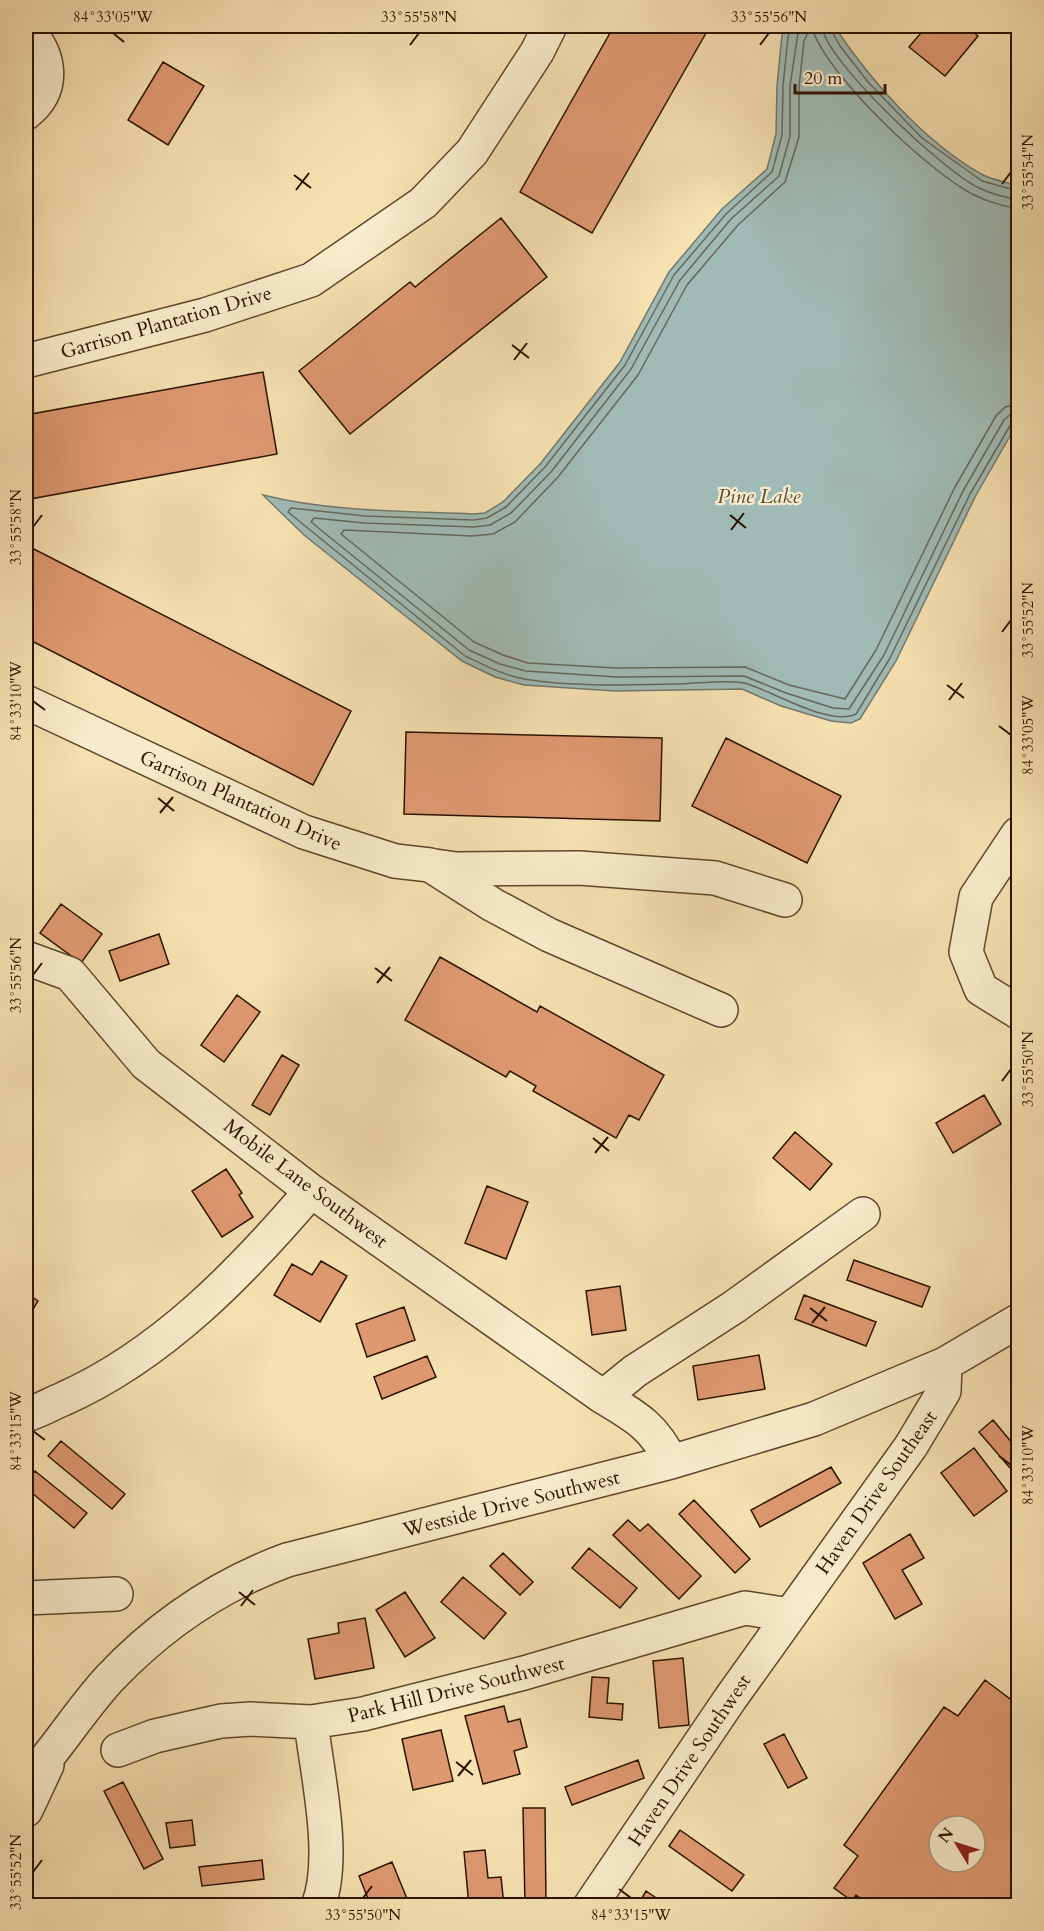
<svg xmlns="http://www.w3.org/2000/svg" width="1044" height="1931" font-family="Cardo,serif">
  <rect width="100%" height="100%" fill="#f6e1b1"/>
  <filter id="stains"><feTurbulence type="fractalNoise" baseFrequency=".00333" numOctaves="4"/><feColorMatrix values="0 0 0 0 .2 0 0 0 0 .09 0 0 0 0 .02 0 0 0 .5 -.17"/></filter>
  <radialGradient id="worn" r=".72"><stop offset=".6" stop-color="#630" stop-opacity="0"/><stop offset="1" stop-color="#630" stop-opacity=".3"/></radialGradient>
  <path fill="#a0bbb6" stroke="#72786d" stroke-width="1.5" d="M787,26H834C870,80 925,143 983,175C993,180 1007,182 1018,186V422L975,497L896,661L860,719L851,723L831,721L781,706L742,689L615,691L524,685L495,677L462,661L304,535L263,495C331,512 403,511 473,514L485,513L503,502L541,463L620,362L669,272L722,209L767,169L776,134L777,86L782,35Z"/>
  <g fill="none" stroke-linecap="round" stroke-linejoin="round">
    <path stroke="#66675b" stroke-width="1.5" d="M792,26L788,37L783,86L782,135L772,172L726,214L674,275L625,365L545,467L506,507L487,518L473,520L365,516L291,508L288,512L465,656C484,665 503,675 524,679C571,687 628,685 675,684C695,684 725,679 744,683C772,690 828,727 856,714L890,658L970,494L1011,424L1018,421
      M799,26L790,86V136L779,176L731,219L680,280L631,369L551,472L511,513L490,525L474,527L364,523L314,518L311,522L469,650L500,664L526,671L616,677L744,676L786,693L833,708L849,709L884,655L963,491L1004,420L1011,414L1018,413
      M822,26C824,60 945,172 979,188C990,193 1006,198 1018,199
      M829,26L840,46L868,82L922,138L982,181L1018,191
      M1018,208C1005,207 986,201 974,195C929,172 830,78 813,31L809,30L804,41L799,87V137L785,182L738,225L687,285L638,375L558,477L515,522L493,534L472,536L344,530L341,534L474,642L503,655L528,663L616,668L745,667L789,685L845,699L876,650L955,487L996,416L1005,407L1018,404"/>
  </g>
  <path fill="#df9971" stroke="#2c1300" stroke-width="1.5" fill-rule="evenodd" d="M614,26H710L592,233L520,192Z
    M927,26H966L978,36L945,76L909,47Z
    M163,62L204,86L168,145L128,120Z
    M501,218L547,277L350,434L299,371L410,282L415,287Z
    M263,372L277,454L30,499L26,474V415Z
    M26,545L351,711L313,785L26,638Z
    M406,732L662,738L660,821L404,814Z
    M726,738L841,796L807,863L692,806Z
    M61,904L102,934L81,963L40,933Z
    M159,934L169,964L120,981L109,951Z
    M440,957L537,1012L540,1006L664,1075L639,1120L629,1115L616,1138L533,1091L536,1086L510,1071L506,1077L405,1020Z
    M237,995L260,1012L224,1062L201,1045Z
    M282,1055L299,1065L270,1115L252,1105Z
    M984,1095L1001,1124L953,1153L936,1123Z
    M795,1132L832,1164L810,1190L773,1158Z
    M226,1169L242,1193L239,1195L253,1217L222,1237L192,1191Z
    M487,1186L528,1202L506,1259L465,1243Z
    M854,1260L930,1287L922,1307L847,1280Z
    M321,1261L347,1276L320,1322L274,1295L292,1264L312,1275Z
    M620,1286L626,1330L592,1335L586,1291Z
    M26,1293L38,1301L26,1321Z
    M804,1295L876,1322L866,1346L795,1319Z
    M404,1307L415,1340L367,1357L356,1324Z
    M759,1355L765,1389L698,1400L693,1366Z
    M427,1356L436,1377L382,1399L374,1377Z
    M993,1420L1018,1450V1473L1016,1475L979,1432Z
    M61,1441L125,1494L112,1509L48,1456Z
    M974,1448L1007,1491L974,1516L941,1473Z
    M831,1467L841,1483L760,1527L751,1510Z
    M35,1471L87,1513L74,1528L26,1488V1482Z
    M694,1500L750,1559L735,1573L679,1514Z
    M628,1520L640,1531L648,1524L701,1576L679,1599L613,1535Z
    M910,1534L924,1558L902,1570L922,1604L895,1619L863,1563Z
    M589,1548L637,1588L620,1608L572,1568Z
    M503,1553L533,1582L520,1595L490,1566Z
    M463,1577L506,1613L484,1639L441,1602Z
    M405,1592L435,1638L405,1657L376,1610Z
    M365,1618L374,1668L315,1679L308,1639L339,1633L338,1623Z
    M683,1658L689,1725L659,1728L653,1661Z
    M592,1677L609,1678L607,1703L623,1704L622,1720L589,1717Z
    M985,1680L1018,1705V1906H870L856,1895L852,1901L834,1888L858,1856L844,1845L944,1707L958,1716ZM939,1826H975V1862H939Z
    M504,1706L508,1722L520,1719L527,1747L514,1751L520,1774L483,1784L465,1716Z
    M441,1730L453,1781L413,1790L402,1739Z
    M784,1734L807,1778L788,1788L764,1744Z
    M638,1760L644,1778L572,1805L565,1787Z
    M123,1782L163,1859L144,1869L104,1791Z
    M523,1808H545L546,1906H525Z
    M192,1820L195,1845L170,1848L166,1823Z
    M680,1830L744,1875L732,1891L669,1846Z
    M485,1850L488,1878L501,1877L504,1906H469L464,1852Z
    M262,1860L264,1879L202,1886L199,1867Z
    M392,1862L410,1906H371L359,1876Z
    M646,1891L668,1906H637Z"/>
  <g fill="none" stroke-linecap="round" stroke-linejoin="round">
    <g stroke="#5e462c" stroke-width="36">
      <path id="minor" d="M26,29C51,55 56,89 26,113
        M26,361L205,315L311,280L423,203L472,152L537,52L550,26
        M26,702L304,832L395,861L430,865L493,905L549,935L721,1010
        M1018,834L976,897L966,952L981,989L1018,1012
        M435,866L456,869L579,868L715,878L785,900
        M26,958L70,974L146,1064L311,1191L603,1397
        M26,1415C39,1411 51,1404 63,1399C162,1355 242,1272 311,1191
        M671,1462C655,1427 635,1416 603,1397L635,1371L734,1307L863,1214
        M26,1598L116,1594
        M311,1722C317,1774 337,1858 318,1906
        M118,1750L155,1736L221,1721L251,1719L311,1722L363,1714L524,1673L745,1608L790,1615
        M26,1783C56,1750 79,1712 109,1679C158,1627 219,1585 287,1560L671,1462L814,1419L945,1364L1018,1321
        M26,1810L47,1765
        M590,1906L730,1699L911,1446L944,1391L945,1364"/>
    </g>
    <use href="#minor" stroke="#f9eccc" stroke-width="33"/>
  </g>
  <path fill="none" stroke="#2c1300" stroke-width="2" d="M113,33L124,42M410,45L419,33M760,45L769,33M294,175L311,188M1002,184L1011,172M296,190L309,173M512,345L529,358M514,360L527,343M730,515L746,528M33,527L42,515M731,530L744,513M1002,632L1011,620M947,685L964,698M949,700L962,683M33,701L45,710M999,726L1011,735M158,798L174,811M160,813L173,797M375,968L392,981M33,975L42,963M377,983L390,967M1002,1081L1011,1069M593,1138L609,1151M595,1153L608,1137M810,1308L827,1321M812,1323L825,1307M33,1431L45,1440M999,1456L1011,1465M239,1592L255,1605M241,1606L253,1590M456,1762L473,1775M458,1776L471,1760M33,1872L42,1860M619,1889L631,1898M363,1898L372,1886"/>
  <g text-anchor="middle" stroke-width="4.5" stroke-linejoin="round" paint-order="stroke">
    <g font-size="20" fill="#2c1300" stroke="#f9eccc">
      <text transform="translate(166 322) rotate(-16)" y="7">Garrison Plantation Drive</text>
      <text transform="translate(241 800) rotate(24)" y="7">Garrison Plantation Drive</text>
      <text transform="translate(306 1183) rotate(37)" y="7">Mobile Lane Southwest</text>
      <text transform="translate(876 1492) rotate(-55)" y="7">Haven Drive Southeast</text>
      <text transform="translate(511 1503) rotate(-14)" y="7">Westside Drive Southwest</text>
      <text transform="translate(456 1689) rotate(-14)" y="7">Park Hill Drive Southwest</text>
      <text transform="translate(689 1760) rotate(-56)" y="7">Haven Drive Southwest</text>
    </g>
    <g font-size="21" font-style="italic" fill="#554e40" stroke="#f9eccc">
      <text x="759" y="503">Pine Lake</text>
    </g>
  </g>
  <rect width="1044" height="1931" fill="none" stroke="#f6e1b1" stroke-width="66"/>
  <g transform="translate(957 1844) rotate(308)"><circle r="28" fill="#f9eccc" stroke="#a7957a" stroke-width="1.5"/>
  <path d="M0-4.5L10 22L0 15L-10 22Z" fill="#8f2418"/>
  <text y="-9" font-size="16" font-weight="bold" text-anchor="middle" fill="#2c1300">N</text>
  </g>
  <path d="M795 84v9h90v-9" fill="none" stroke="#2c1300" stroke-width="3"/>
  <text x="804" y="84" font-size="18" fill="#2c1300" stroke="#f9eccc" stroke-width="4.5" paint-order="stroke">20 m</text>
  <rect x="33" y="33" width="978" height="1865" fill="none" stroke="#2c1300" stroke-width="2"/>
  <g font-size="15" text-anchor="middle" fill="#2c1300">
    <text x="113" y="22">84°33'05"W</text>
    <text x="419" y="22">33°55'58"N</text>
    <text x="769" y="22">33°55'56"N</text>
    <text transform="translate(1028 172) rotate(-90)" y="5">33°55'54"N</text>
    <text transform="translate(16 527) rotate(-90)" y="5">33°55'58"N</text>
    <text transform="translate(1028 620) rotate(-90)" y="5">33°55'52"N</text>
    <text transform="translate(16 701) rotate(-90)" y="5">84°33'10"W</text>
    <text transform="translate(1028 735) rotate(-90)" y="5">84°33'05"W</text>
    <text transform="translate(16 975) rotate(-90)" y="5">33°55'56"N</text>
    <text transform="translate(1028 1069) rotate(-90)" y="5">33°55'50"N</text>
    <text transform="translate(16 1431) rotate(-90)" y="5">84°33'15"W</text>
    <text transform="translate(1028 1465) rotate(-90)" y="5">84°33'10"W</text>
    <text transform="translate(16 1872) rotate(-90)" y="5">33°55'52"N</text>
    <text x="363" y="1920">33°55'50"N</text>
    <text x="631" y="1920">84°33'15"W</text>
  </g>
  <rect width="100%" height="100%" filter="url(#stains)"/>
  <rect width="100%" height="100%" fill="url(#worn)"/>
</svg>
